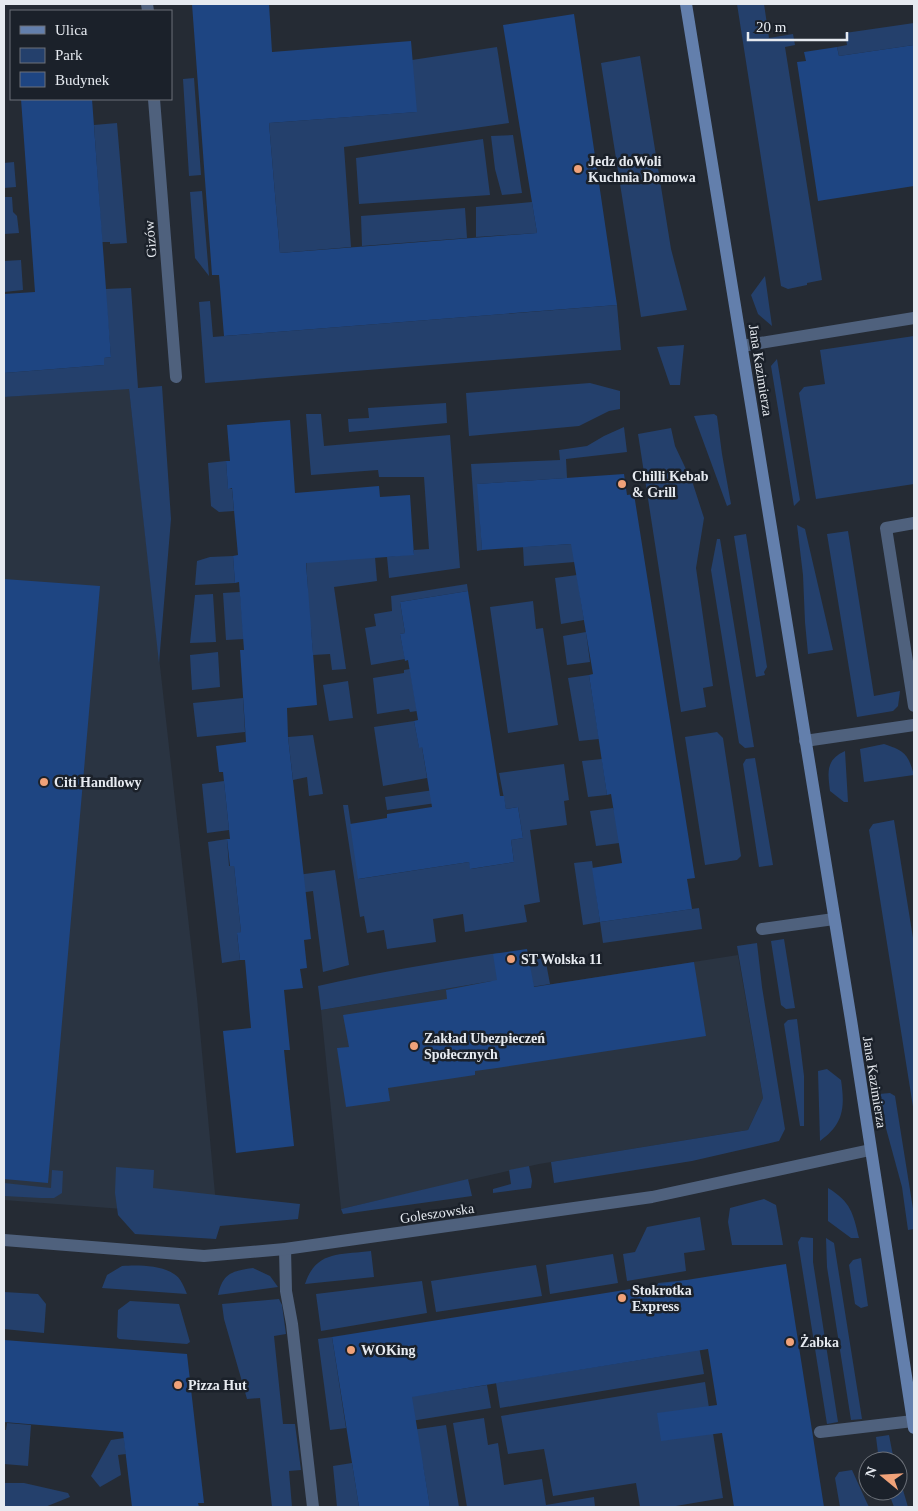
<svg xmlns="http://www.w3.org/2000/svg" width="918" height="1511" font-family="'Times New Roman',serif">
  <rect width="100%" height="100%" fill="#252b34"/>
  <path fill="#2a3442" d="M129,388L197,998L215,1194V1216L4,1200V397Z
    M738,955L763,1098L748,1130L539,1164L341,1209L321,1010L492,981L495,993Z"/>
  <path fill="#24406c" d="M737,4H764L769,38L793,34L795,45L785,47L822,280L807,283V285L788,289L781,286Z
    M914,23V45L839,56L837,47L847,45L845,33Z
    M497,47L509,123L344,147L351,247L280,253L269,123L416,112L412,60Z
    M640,56L671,249L687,310L641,317L601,63Z
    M194,78L201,175L189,176L183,79Z
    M117,123L127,243L110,244V242H102L94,125Z
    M513,135L522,193L502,195L495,169L491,136Z
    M483,139L490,195L359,204L356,158Z
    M14,162L16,187L4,188V163Z
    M202,191L209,276L195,258L190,192Z
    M4,197H12L13,212L17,216L19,233L4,234Z
    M532,202L537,233L476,237V207Z
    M465,208L467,238L362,246L361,216Z
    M21,260L23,290L4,292V261Z
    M765,276L772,326L758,314L751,295Z
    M131,288L138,388L162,386L171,519L159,663L129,389L4,397V373L104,365V358L111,357L105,289Z
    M210,301L213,337L617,305L621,350L205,383L199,302Z
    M914,336V484L816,499L799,393L804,387L825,384L820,350Z
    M684,345L680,385H670L657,347Z
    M777,359L800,500L794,506L771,366Z
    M590,383L620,391V409L609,411L579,426L469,436L466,393Z
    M446,403L447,423L349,432L348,419L369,418L368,408Z
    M306,414H321L324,446L450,435L460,568L389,578L387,557L414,554V550L429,549L424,477H379L378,470L311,475Z
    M714,414L717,416L722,454L731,504L727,506L694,416Z
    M624,427L627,452L566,459L567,478L478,484L482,550L477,551L471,464L560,460L559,450L587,446L604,436Z
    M671,428L675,446L693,484L704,518L696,568L713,686L703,688L706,707L681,712L638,434Z
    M226,461L228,488L232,489L234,511L219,512L211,506L208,463Z
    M797,525L805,529L833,650L808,654L805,622L803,575Z
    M848,531L874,696L900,691L898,706L893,711L857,717L827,534Z
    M746,534L767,667L764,672L765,675L756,677L734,536Z
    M717,539H720L754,747L745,748L739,743L711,570Z
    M572,544L575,562L524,566L523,547Z
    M233,556L235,583L195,585L197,561L210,557Z
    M375,557L377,581L334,587L346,669L332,670L330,654L313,655L311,629H305L308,593L306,558Z
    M577,575L584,620L561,624L555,578Z
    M467,584L468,591L400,602L405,633L400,634L405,659L371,665L365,628L376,626L374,614L392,611L391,596Z
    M240,592L244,639L226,640L223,593Z
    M213,594L216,642L190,643L195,595Z
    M533,601L536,629L543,628L558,725L508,733L490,607Z
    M586,632L590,662L567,665L563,636Z
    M218,652L220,687L192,690L190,655Z
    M410,669L417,711L410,712L409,709L377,714L373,678L404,673V670Z
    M589,675L599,739L579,741L568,678Z
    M348,681L353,718L329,721L323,685Z
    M243,698L245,732L197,737L193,703Z
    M414,721L419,747H422L427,778L383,786L374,727Z
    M717,732L723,738L741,856L737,860L705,865L685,737Z
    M313,735L323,794L309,796L307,777L293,780L288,737Z
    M884,744C905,751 908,754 914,775L864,782L860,749Z
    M845,751L848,802H844L830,791C828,773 825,760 845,751Z
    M755,758L773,865L759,867L743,764L746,759Z
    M602,759L607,795L588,797L582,761Z
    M564,764L569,800L564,801L567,825L530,830L540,902L524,905L527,922L465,932L463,914L433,919L436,942L387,949L384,930L367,933L364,916L360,917L343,805H348L359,879L469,862L471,869L514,862L511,840L523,838L518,807L506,809L499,773Z
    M224,781L229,830L207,833L202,784Z
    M434,790L436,803L387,810L385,797Z
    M613,808L627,842L596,846L590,811Z
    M894,820L914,944V1113L869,830L873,824Z
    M227,839L229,866H234L241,932L237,934L240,960L222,963L208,842Z
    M592,861L600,922L699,908L702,929L603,943L600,922L583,925L574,863Z
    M335,870L349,965L323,972L313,891L299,893L297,875Z
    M784,939L795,1008L786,1009L781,1005L771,941Z
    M757,943L762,987L785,1129L779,1141L692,1161L554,1183L551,1162L748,1130L763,1098L737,946Z
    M544,952L550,984L495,993L492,981L321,1010L318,986C375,973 433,963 491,954C508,952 526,954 544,952Z
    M797,1019L804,1076V1126H800L784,1024L788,1020Z
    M827,1069L841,1080C845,1107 844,1124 820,1141L818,1071Z
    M890,1093L895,1096L914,1215V1229L908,1230L902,1187L884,1121L879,1094Z
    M529,1166L532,1181L531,1188L493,1193V1189L511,1184L509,1170Z
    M116,1167L154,1170L153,1188L300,1204L298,1219L220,1226L216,1239L135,1234L118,1215L115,1193Z
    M52,1170L63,1171L62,1193L54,1198H41L4,1196V1183L51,1188Z
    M468,1179L472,1196L343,1214L341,1209Z
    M828,1188C851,1202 853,1213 859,1238H851L828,1221Z
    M764,1199L776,1205L783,1245H732L728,1222L730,1208Z
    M700,1217L705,1250L684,1253L686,1271L627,1281L623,1254L635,1252L647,1227Z
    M801,1237L813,1238V1262L838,1422L827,1424L798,1242Z
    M826,1238L834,1243L862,1419L851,1420L827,1267Z
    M371,1251L374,1277L305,1284C316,1250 341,1255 371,1251Z
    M613,1254L618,1283L550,1294L546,1265Z
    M861,1258L868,1306L861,1308L855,1304L849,1265L853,1260Z
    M536,1265L542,1296L436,1312L431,1281Z
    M122,1266C137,1265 161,1265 174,1274C181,1278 184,1287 187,1294L102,1288L107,1275Z
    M253,1268L270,1276L278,1287L218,1295C223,1273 232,1271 253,1268Z
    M687,1280L704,1374L500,1408L496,1383L670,1355L658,1283Z
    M422,1281L427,1313L321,1331L316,1294Z
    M4,1292L38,1294L46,1304L44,1333L4,1329Z
    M279,1299L282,1305L286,1334L274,1336L283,1424H295L301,1470L289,1471L292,1507H272L260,1398L247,1399L224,1319L222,1304Z
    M130,1301L179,1304L190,1342L187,1344L119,1339L117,1337L118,1310Z
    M332,1337L346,1428L330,1430L318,1339Z
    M705,1382L723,1498L670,1507H640L636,1483L553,1496L544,1449L508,1454L501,1416Z
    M487,1385L491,1408L411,1421L407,1397Z
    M484,1418L488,1445L498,1443L504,1485L542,1479L546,1505L594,1497L595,1507H467L453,1423Z
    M7,1423L31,1425L28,1466L4,1464V1430H6Z
    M446,1425L459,1507H430L423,1466L412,1430Z
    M889,1435L894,1461H879L876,1437Z
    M124,1438L126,1454L118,1455L121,1475L100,1487L91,1476L111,1440Z
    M352,1463L359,1507H337L333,1466Z
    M852,1470L867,1503L869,1507H840L835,1478L839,1472Z
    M898,1473L908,1507H894L888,1491H898Z
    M4,1483H24L68,1493L70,1497L45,1507H4Z"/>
  <path fill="#1e4582" d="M192,4H269L272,52L411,41L417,112L269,123L280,253L537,233L503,25L574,14L617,305L224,336L219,275H212Z
    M914,45V186L818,201L797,62L806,61L804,52L837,47L839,56Z
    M21,99H92L111,357L104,358V365L4,373V294L35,292Z
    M290,420L295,493L379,486L380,497L410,495L414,555L306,563L317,705L287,708L288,737L311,939L304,940L307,968L300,969L303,988L284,990L290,1050H284L294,1146L236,1153L223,1031L251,1028L245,960H240L237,933L241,932L234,866H230L227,839H230L223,772H219L216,746L246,742L240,650H244L239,582L235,583L233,556L238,555L232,488L228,489L226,461H230L227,425Z
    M624,474L627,495L634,494L695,878L687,879L692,909L600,922L592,868L622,863L611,794L607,795L589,675L593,674L571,544L482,550L477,484Z
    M4,579L100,586L48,1183L4,1179Z
    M468,591L500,796H504L506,809L518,807L523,838L511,840L514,862L470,869L469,862L358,879L350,824L387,818V814L432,807L422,747L419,748L414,721L418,720L408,660L405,661L400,634L405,633L400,602Z
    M527,949L534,987L694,962L706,1036L497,1068L475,1071V1075L388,1088L390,1101L346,1107L337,1048L349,1047L343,1015L447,999L446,990L497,980L493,954Z
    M786,1264L824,1507H734L722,1433L661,1441L657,1413L717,1405L708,1349L412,1397L430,1507H359L332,1337Z
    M4,1340L187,1354L204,1503H198L199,1507H132L123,1432L4,1422Z"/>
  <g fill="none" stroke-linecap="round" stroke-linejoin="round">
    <path stroke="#4f617d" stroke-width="12" d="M742,346L914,318
      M762,929L834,919
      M285,1249L286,1291L292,1324L313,1507
      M820,1432L913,1421"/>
    <path stroke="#4f617d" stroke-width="12" d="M147,4L148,11
      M154,99L176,377
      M914,523L886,528L914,706
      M805,741L914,725
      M4,1240L204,1256L285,1249L652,1197L870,1150"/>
    <path stroke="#637fac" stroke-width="12" d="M686,4L851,1020L914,1428"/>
  </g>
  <g fill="#f0a279" stroke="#1b212a" stroke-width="2">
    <circle cx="578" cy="169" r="5"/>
    <circle cx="622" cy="484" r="5"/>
    <circle cx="44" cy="782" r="5"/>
    <circle cx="511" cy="959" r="5"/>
    <circle cx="414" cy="1046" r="5"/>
    <circle cx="622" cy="1298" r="5"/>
    <circle cx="790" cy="1342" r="5"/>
    <circle cx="351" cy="1350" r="5"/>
    <circle cx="178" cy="1385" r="5"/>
  </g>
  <g text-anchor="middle" stroke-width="5" stroke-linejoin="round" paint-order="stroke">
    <g font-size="14" font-weight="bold" fill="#e6eaf0" stroke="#1b212a" text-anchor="start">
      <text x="588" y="166">Jedz doWoli<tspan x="588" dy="16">Kuchnia Domowa</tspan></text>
      <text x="632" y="481">Chilli Kebab<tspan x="632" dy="16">&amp; Grill</tspan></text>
      <text x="54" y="787">Citi Handlowy</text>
      <text x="521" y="964">ST Wolska 11</text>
      <text x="424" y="1043">Zakład Ubezpieczeń<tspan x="424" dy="16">Społecznych</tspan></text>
      <text x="632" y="1295">Stokrotka<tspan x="632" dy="16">Express</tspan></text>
      <text x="800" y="1347">Żabka</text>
      <text x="361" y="1355">WOKing</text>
      <text x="188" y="1390">Pizza Hut</text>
    </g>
    <g font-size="14" fill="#e6eaf0" stroke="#1b212a">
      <text transform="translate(150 239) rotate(-95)" y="5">Gizów</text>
      <text transform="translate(761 370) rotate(81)" y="5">Jana Kazimierza</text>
      <text transform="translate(875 1082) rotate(81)" y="5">Jana Kazimierza</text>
      <text transform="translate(437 1213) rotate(-8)" y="5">Goleszowska</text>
    </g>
  </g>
  <rect width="918" height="1511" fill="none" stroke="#e6eaf0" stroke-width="10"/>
  <rect x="10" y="10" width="162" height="90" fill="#1b212a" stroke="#6c7179"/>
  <rect x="20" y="26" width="25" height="8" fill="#637fac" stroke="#6c7179"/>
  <text x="55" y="35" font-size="15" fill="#e6eaf0">Ulica</text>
  <rect x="20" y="48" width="25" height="15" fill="#24406c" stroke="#6c7179"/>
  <text x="55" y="60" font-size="15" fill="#e6eaf0">Park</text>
  <rect x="20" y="72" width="25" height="15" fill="#1e4582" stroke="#6c7179"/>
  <text x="55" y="85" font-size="15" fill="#e6eaf0">Budynek</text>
  <g transform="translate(883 1476) rotate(288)"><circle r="24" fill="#1b212a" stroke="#6c7179"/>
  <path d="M0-4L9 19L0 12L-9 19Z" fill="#f0a279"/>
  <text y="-8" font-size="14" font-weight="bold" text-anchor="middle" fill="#e6eaf0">N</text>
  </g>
  <path d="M748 32v8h99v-8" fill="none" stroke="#e6eaf0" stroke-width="2.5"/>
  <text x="756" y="32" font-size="15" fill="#e6eaf0" stroke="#1b212a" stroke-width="4" paint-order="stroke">20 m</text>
</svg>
